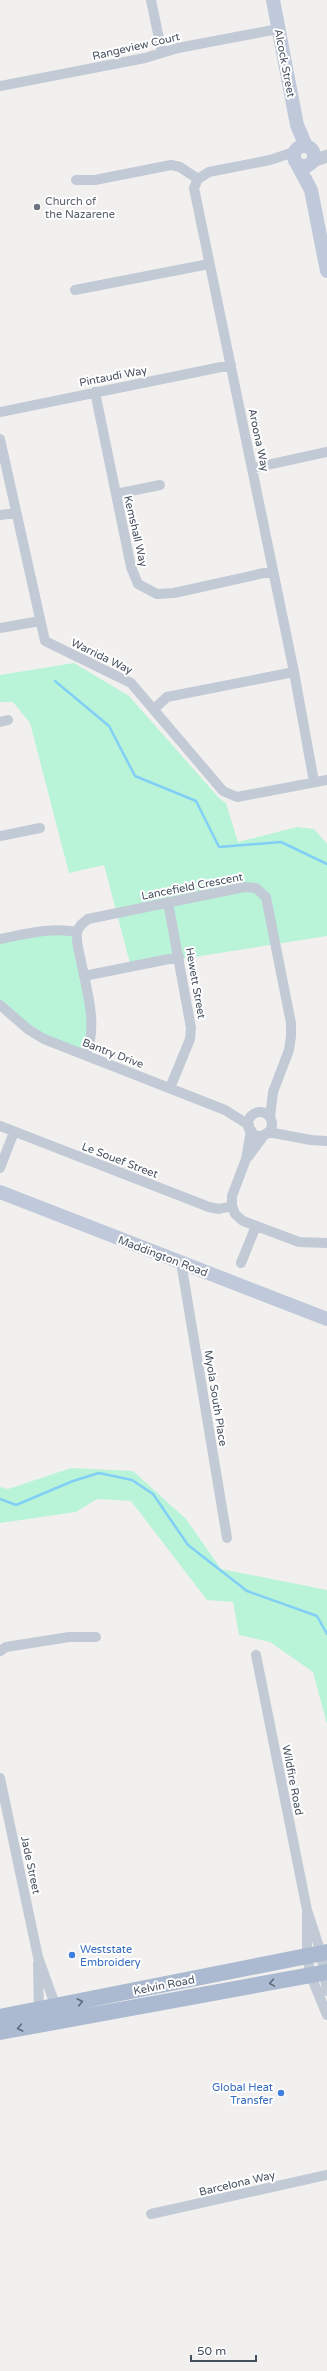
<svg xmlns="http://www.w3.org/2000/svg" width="327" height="2371" font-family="'Varela Round',sans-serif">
  <rect width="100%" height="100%" fill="#f2f0ef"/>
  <path fill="#b9f4d8" d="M74,663L129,696L220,799L226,803L238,842L297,827L314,829L327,844V936L131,967L104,865L69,873L30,723L13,702H0V675Z
    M77,932L90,1004L86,1055L59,1045L0,1006V940Z
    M71,1468L133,1471L186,1519L221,1569L327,1590V1724L313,1672L270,1642L239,1635L233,1602L207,1600L131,1501L97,1499L76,1512L0,1523V1487L8,1489Z"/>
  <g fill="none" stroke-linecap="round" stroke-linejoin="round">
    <path stroke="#82cff6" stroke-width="2.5" d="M55,681L109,726L135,776L196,801L219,847L281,842L327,864
      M0,1499L16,1505L73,1481L99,1473L132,1480L153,1494L188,1545L247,1591L317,1616L327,1634"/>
    <path stroke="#c2cad6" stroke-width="10" d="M151,0L162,53
      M0,86L145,58L178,48L278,29
      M294,152L270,160L209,172L198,179L194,188L294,672L314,782
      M76,180H95L171,165L180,167L198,179
      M75,290L209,264
      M95,392L131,567L138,584L157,594L174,593L273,571
      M0,412L231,365
      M0,439L45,641L131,683L223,791L237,797L327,780
      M253,468L327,452
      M116,494L160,485
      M0,515L16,513
      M0,628L40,621
      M154,709L167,697L294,672
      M0,722L8,720
      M0,836L40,828
      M168,902L191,1028L190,1039L170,1088
      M0,939C26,934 51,927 77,932
      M84,976L179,957
      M0,1005L29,1030L44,1039L225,1110L249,1125
      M86,1055C98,1024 87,992 81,961C79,952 76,942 77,933C78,926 83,923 88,919L244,887L256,888L266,897L291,1023V1036L289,1050L273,1092L270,1118
      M248 1124a12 12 0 1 1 24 0a12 12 0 1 1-24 0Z
      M0,1126L209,1207L219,1209L232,1206
      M251,1130L246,1159L232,1196V1206L235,1214L243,1221L299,1242L327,1243
      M268,1132L311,1140L327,1141
      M248,1157L265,1134
      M0,1168L14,1132
      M181,1262L227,1538
      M241,1263L256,1226
      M0,1651L6,1647L69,1637H96
      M256,1655L307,1910L321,1953L327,1991
      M0,1778L38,1957L57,2010
      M307,1914V1956L311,1976L327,2015
      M38,1963L39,2013
      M151,2214L327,2175"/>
    <path stroke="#c2cad6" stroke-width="13" d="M313,161L327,156"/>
    <path stroke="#c0c9da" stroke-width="14" d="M273,0L297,125L306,146
      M294 156a10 10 0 1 1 20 0a10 10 0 1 1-20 0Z
      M297,164L311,190L327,271
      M0,1192L327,1319"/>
    <path stroke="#acbad1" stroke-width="16" d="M0,2017L327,1952
      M0,2032L327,1972"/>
  </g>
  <defs><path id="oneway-chevron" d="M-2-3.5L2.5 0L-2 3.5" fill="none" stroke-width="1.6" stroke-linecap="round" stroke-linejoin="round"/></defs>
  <g stroke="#5f6a7c">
    <use href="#oneway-chevron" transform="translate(272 1983) rotate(170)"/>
    <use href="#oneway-chevron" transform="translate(80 2002) rotate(-11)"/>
    <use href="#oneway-chevron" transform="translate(20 2028) rotate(169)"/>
  </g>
  <circle fill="#6b7280" stroke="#fff" stroke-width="1.5" cx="37" cy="207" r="4"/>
  <g fill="#3f7fe0" stroke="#fff" stroke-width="1.5">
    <circle cx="72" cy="1955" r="4"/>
    <circle cx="281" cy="2093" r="4"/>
  </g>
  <g text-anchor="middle" stroke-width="4" stroke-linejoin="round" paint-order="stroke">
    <g font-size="11" fill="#45505f" stroke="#fff">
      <text transform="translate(136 46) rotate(-13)" y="4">Rangeview Court</text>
      <text transform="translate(285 63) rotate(79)" y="4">Alcock Street</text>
      <text transform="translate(113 376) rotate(-11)" y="4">Pintaudi Way</text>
      <text transform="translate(259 440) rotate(78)" y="4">Aroona Way</text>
      <text transform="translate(136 531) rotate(77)" y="4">Kemshall Way</text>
      <text transform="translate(102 656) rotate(26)" y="4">Warrida Way</text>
      <text transform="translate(192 886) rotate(-11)" y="4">Lancefield Crescent</text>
      <text transform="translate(196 983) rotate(80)" y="4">Hewett Street</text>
      <text transform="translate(113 1053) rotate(21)" y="4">Bantry Drive</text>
      <text transform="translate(120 1160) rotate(21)" y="4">Le Souef Street</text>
      <text transform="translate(163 1256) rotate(21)" y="4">Maddington Road</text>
      <text transform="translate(216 1398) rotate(81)" y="4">Myola South Place</text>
      <text transform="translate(293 1780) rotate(79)" y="4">Wildfire Road</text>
      <text transform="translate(31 1865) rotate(78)" y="4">Jade Street</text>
      <text transform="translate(164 1985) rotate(-11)" y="4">Kelvin Road</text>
      <text transform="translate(237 2183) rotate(-13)" y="4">Barcelona Way</text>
    </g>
    <g font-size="11" fill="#5b616d" stroke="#fff" text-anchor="start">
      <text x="45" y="205">Church of<tspan x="45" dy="13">the Nazarene</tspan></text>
    </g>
    <g font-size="11" fill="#366cbe" stroke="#fff" text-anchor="start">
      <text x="80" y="1953">Weststate<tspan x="80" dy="13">Embroidery</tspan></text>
      <text x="273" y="2091" text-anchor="end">Global Heat<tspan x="273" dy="13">Transfer</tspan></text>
    </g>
  </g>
  <path d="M191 2355v6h65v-6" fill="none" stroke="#45505f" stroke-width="2"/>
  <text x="197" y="2355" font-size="12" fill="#45505f" stroke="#ffffff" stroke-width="3" paint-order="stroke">50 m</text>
</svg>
